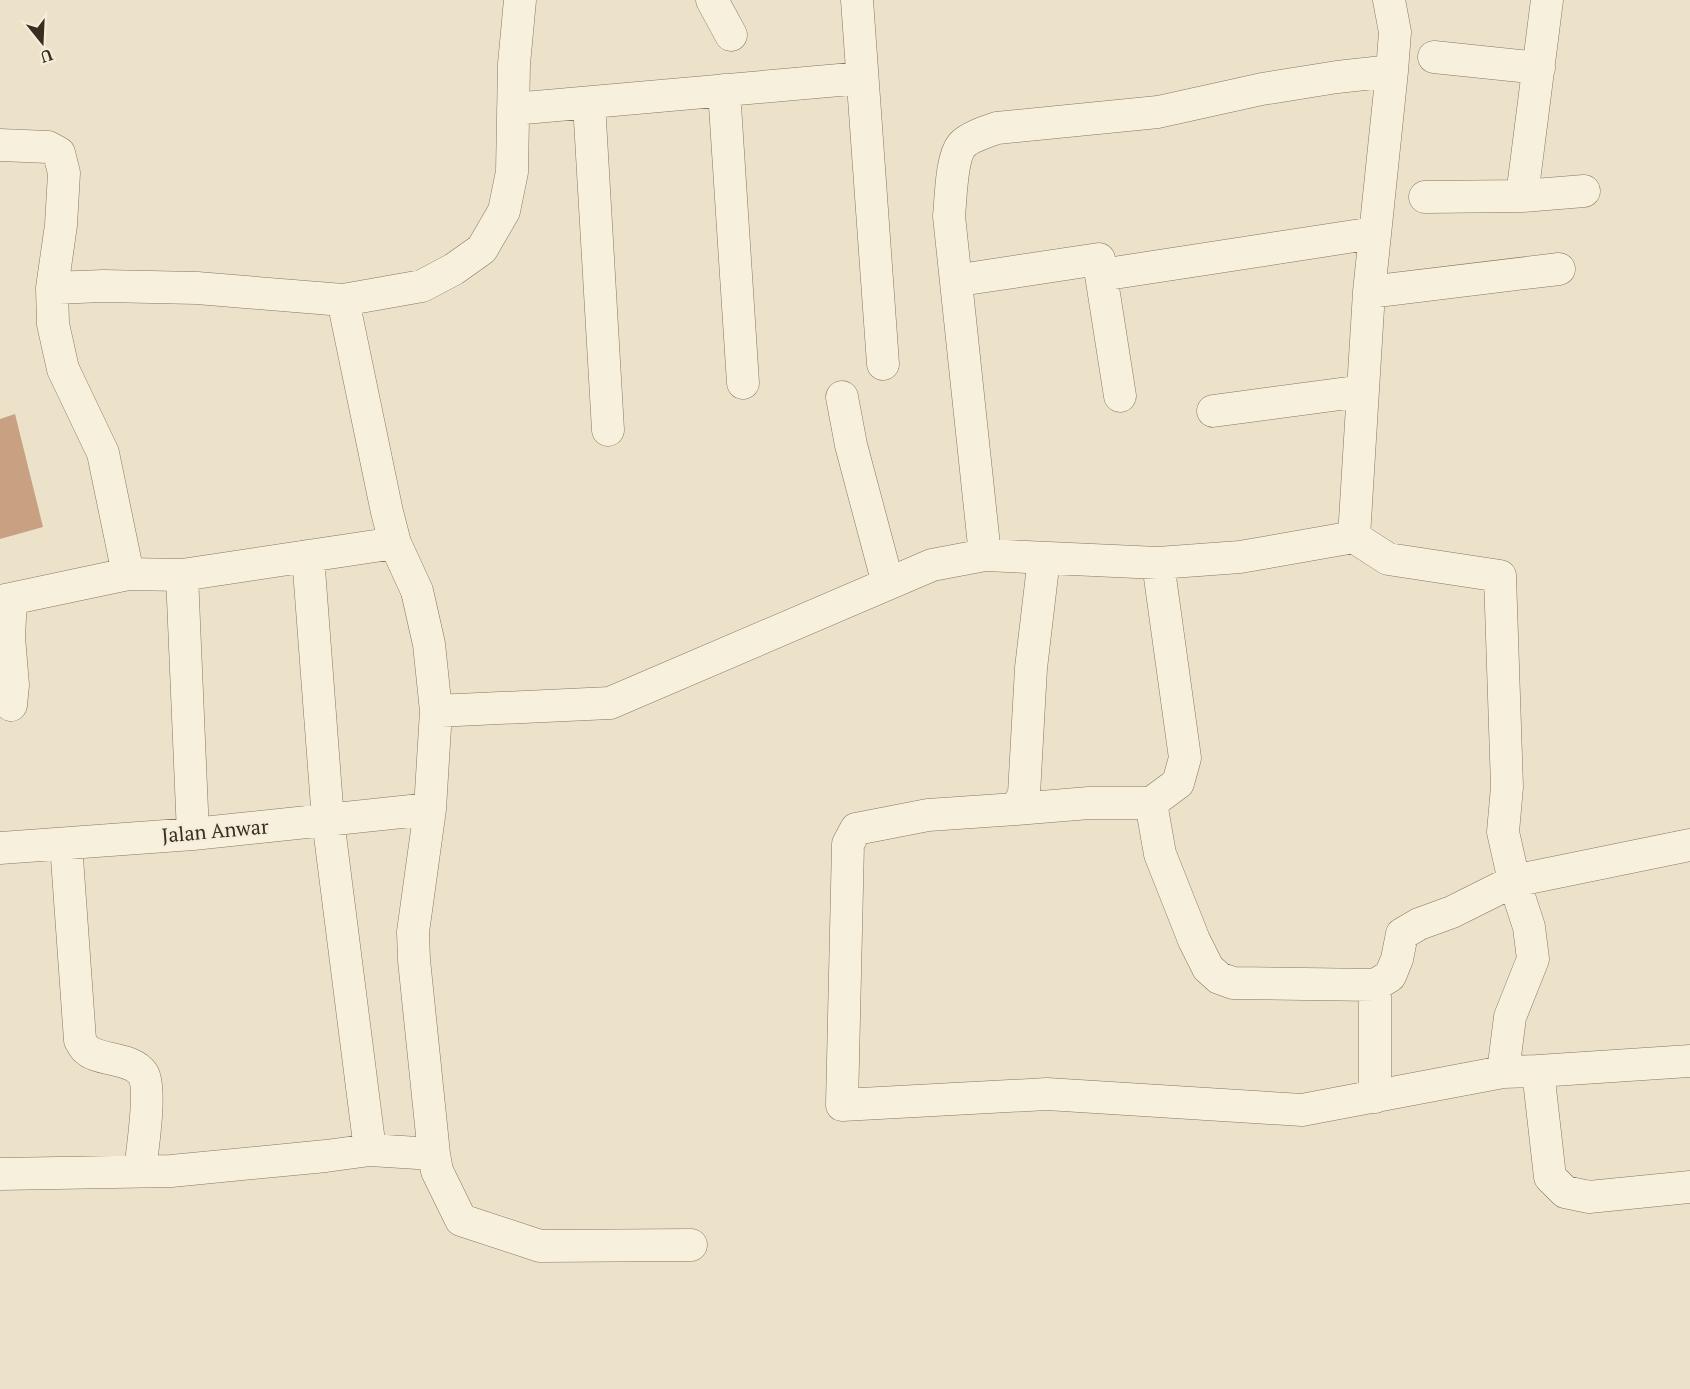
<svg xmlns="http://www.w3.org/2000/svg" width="1690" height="1389" font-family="'PT Serif',serif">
  <rect width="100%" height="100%" fill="#ece2ca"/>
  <path fill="#c8a082" d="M15,414L43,527L0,539V419Z"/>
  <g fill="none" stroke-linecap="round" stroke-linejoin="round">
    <g stroke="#88755f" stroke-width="33">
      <path id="minor" d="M520,0L514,64L512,172L504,211L482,249L454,269L422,286L343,300L387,512L395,543L417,591L429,644L436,711L430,809L413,932L414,960L434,1154L437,1171L461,1220L540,1246L691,1245
        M712,0L731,35
        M857,0L883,364
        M1434,57L1539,68
        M724,90L743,383
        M589,103L608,430
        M513,109L862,78
        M0,145L48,147L59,153L64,173L61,225L52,288L104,286L197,288L343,300
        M1522,196L1547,0
        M1425,197L1522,196L1584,191
        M1101,275L1120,396
        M973,278L1099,259L1101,275L1374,233
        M52,288L53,324L63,369L103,453L128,574L182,575L395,543
        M1369,292L1559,269
        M842,397L851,445L888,584
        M1213,411L1363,391
        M1354,537L1369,292L1392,71L1395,32L1389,0
        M985,555L949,216C951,198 951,158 962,145C969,137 988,131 997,128L1158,112L1262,89L1337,77L1392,71
        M308,556L328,820L370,1150
        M1044,558L1031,668L1024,794L1016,809L928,815L856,829L848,844L842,1105L1047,1094L1302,1110L1503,1072L1538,1071L1690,1061
        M182,575L193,834
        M0,601L128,574
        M11,705L13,685L9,637L11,599
        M436,711L610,703L932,565L985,555L1158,563L1240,557L1354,537L1388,559L1500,576L1507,787L1503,832L1514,881L1529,927L1533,959L1510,1017L1503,1072
        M1151,803L1160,854L1194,940L1208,968L1219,978L1233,983L1375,985
        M1016,809L1089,803H1151L1178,783L1185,758L1158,563
        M66,844L80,1040C81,1041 83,1047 85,1048C97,1062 131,1056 143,1074C152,1089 142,1152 140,1171
        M0,848L193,834L430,809
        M1538,1071L1550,1177L1565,1192L1589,1197L1690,1187
        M1375,1097V985L1390,976L1397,959L1402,934L1419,924L1452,912L1514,881L1690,845
        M0,1174L171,1171L326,1156L370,1150L434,1154"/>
    </g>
    <use href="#minor" stroke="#f7f0dd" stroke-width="32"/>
  </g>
  <g text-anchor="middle" stroke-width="4.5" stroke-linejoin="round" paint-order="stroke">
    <g font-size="20" fill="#392d21" stroke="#f4edd9">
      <text transform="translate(215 831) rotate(-5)" y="7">Jalan Anwar</text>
    </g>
  </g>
  <g transform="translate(42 42) rotate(162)" stroke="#f4edd9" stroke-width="4.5" paint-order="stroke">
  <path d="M0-4.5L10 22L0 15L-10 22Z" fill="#392d21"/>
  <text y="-9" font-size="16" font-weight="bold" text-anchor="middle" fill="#392d21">U</text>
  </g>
</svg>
